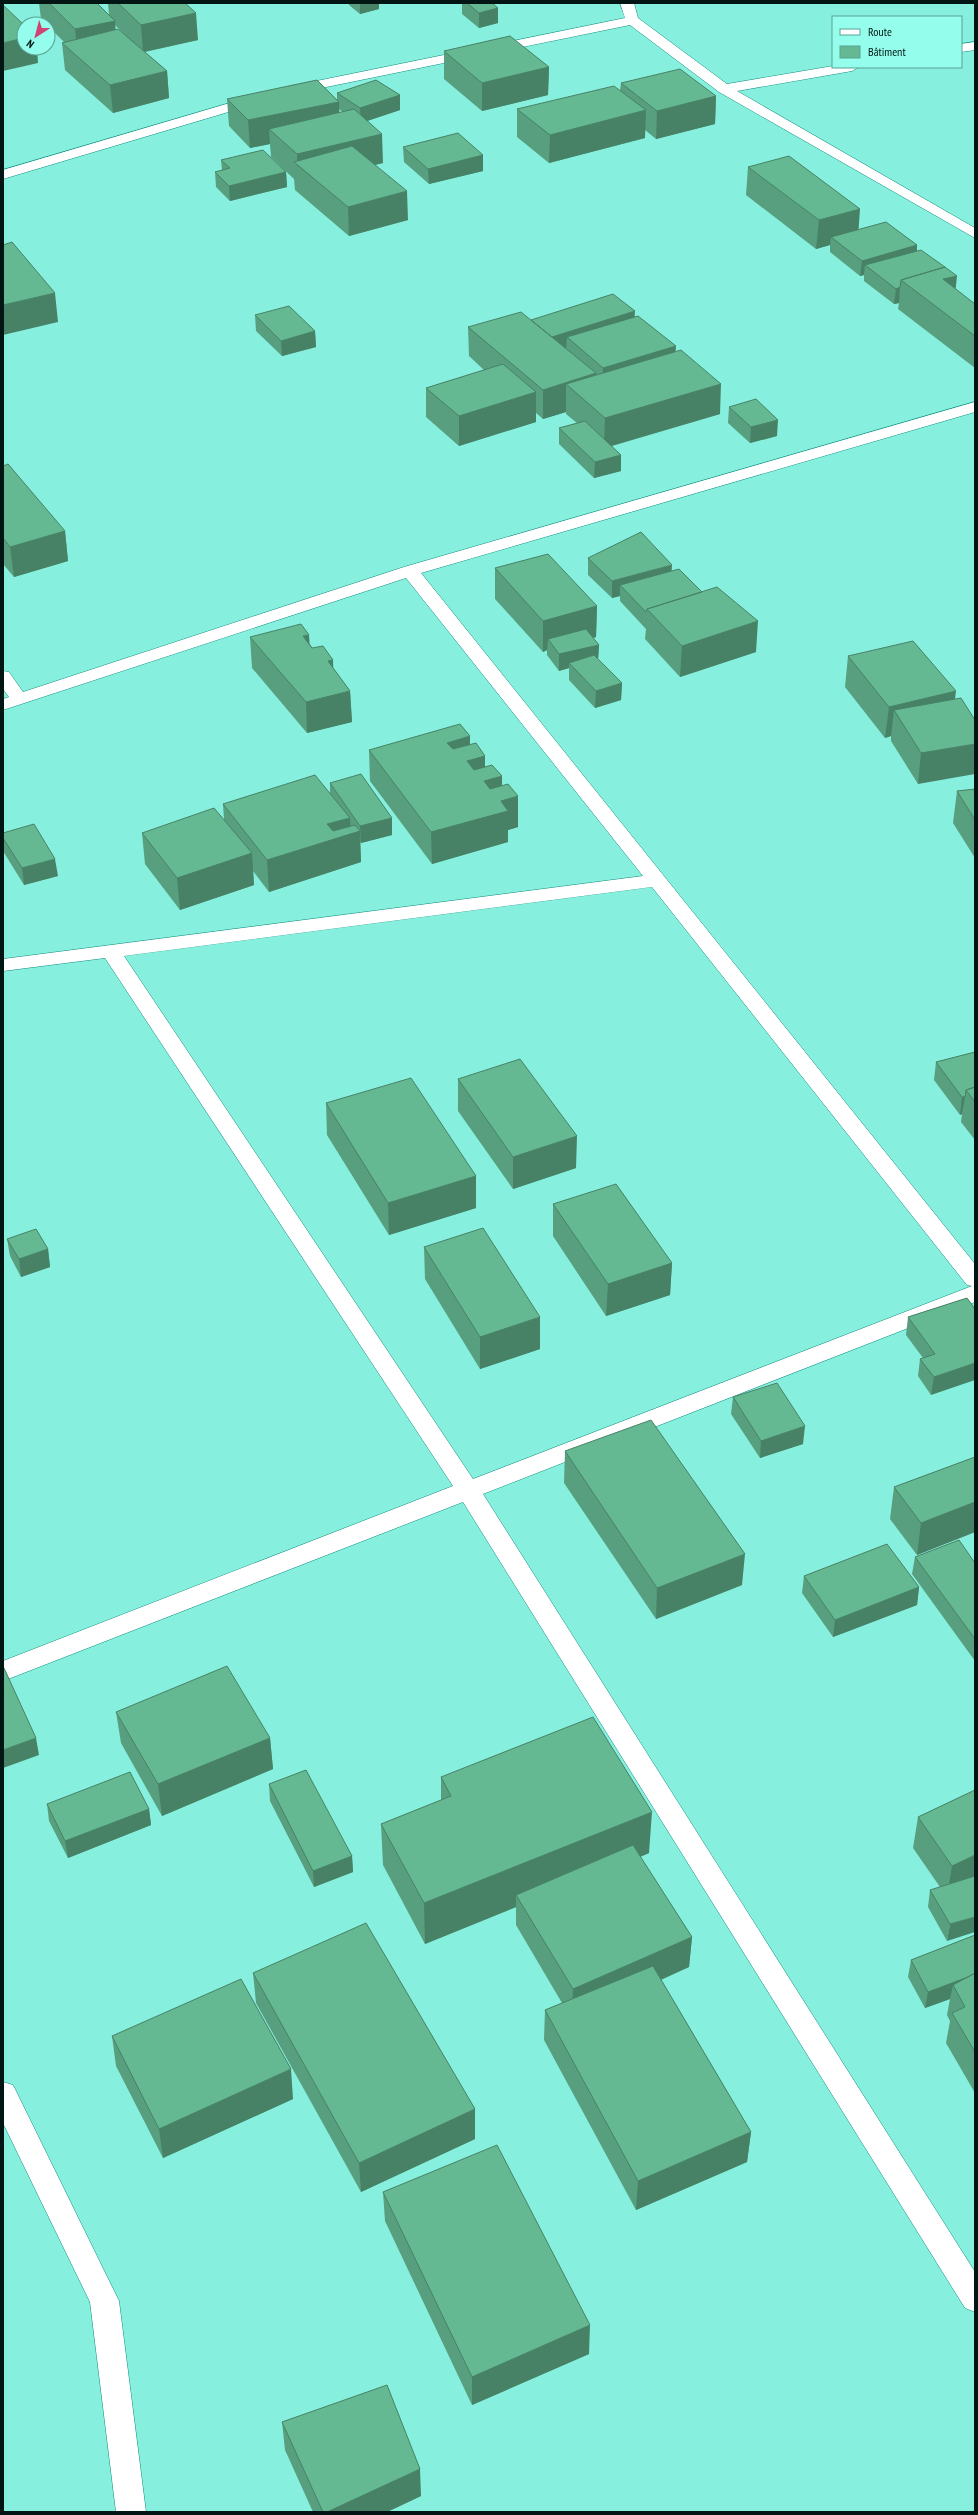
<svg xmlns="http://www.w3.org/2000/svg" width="978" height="2515" font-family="'PT Sans Narrow',sans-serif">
  <rect width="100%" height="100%" fill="#87efde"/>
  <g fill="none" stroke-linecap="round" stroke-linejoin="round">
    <g stroke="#108d7f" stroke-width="1">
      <path id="minor" d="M620,3H634L638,18L727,84L833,66L859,67L852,71L737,91L975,228V238L719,92L630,25L292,94L285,90L292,86L625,18Z
        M975,42V50L961,52V44Z
        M257,95L262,96L264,99L262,102L3,179V170Z
        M975,402V412L421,573L975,1264V1302L483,1494L975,2272V2312L965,2308L463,1502L3,1681V1661L453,1486L105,958L3,971V959L643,876L406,578L3,710V699L9,697L3,689V671L9,672L23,692L404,567ZM652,887L967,1285L972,1286L473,1479L124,956Z
        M3,2082L13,2085L119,2301L146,2512H116L90,2302L3,2123Z"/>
    </g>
    <use href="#minor" fill="#fff" fill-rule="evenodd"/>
  </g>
  <path fill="#579f7e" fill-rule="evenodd" d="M39,3H97L109,15L108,3H185L198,40L145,52L167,71L169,98L113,113L65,70L62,43L64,42L48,26V24H46L41,19ZM115,25L128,38L115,30Z
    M349,3H379V9L360,14L349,5Z
    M462,3H492L498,23L479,28L462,14Z
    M444,51L549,67L548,95L482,111L444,79Z
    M621,83L716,96L715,124L656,139L645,130V138L549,163L517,137V109L620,91Z
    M337,93L400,95V110L367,121L383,163L374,165L408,220L349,236L295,190L294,179L271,157L270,144L250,148L229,126L227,99L337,100ZM339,109L343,112L339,113Z
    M403,147L483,155V171L429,184L404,162Z
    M221,160L286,172L287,187L230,201L216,187L215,172L222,170Z
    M748,167L858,230L917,245V251L955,289L975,304V368L898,309L899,303L894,304L864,281V275L860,276L830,252V245L816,249L746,195Z
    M255,315L315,331L316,347L282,356L256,331Z
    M635,317L676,352L720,414L612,446L621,471L594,478L559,444V428L577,423L566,414V412L543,419L536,413V422L459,446L426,417V388L484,370L469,356L468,327L531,320Z
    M729,407L777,436L750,443L728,423Z
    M3,466L65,531L68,561L14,577L3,564Z
    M588,558L672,571L756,652L680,677L645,639L646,629L620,601V596L612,598L588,575Z
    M495,568L597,606L596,637L593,638L599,645L598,659L622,683L621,700L595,708L569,680V668L559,671L547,655V650L543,652L495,599Z
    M250,637L310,644L312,648L333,668L350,691L352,722L307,733L252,668Z
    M848,656L954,700L918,784L891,741V736L885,738L845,687Z
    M470,745L485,756V767L502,786L518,827L508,830V842L432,864L370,781L369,750Z
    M330,783L392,818V835L361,843L360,842L361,862L269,892L253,871L254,885L180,910L145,864L142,833L224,820L223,804L330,794Z
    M975,789V858L953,823L957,791Z
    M3,833L58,876L24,885L3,851Z
    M975,1052V1140L961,1122L962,1114L960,1115L934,1080L936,1062Z
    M458,1079L576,1168L513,1189L458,1111Z
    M326,1103L476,1176V1208L389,1235L327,1135Z
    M553,1204L672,1263L670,1295L606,1316L553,1236Z
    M7,1239L48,1249L50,1267L21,1277L10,1256Z
    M424,1247L540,1349L480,1369L425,1279Z
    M967,1298L931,1395L918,1376L920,1359L923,1358L906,1335L908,1317Z
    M733,1397L803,1444L760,1458L731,1414Z
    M565,1451L742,1585L656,1619L564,1483Z
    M975,1457V1532L917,1555L890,1519L894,1487Z
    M915,1557L975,1563V1661L912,1574Z
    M804,1576L919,1587L917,1605L833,1637L802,1593Z
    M116,1712L270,1738L273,1769L162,1816L121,1743Z
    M441,1777L649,1853L640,1857L692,1937L689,1967L661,1980L751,2132L747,2162L636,2210L544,2040L545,2010L562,2003L516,1925V1907L425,1944L383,1865L381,1824L441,1800Z
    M269,1784L352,1856L353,1872L314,1887L270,1801Z
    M975,1790L947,1941L928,1907L930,1890L940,1887L913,1848L918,1817Z
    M47,1804L149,1809L151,1825L68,1858L49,1821Z
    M975,1935V2093L946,2043L950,2021L947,2015L950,1999L925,2008L908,1977L911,1960Z
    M253,1973L475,2109V2139L361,2192L256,2003Z
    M112,2036L293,2099L163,2158L116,2066Z
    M383,2192L589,2354L472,2405L385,2221Z
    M282,2422L421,2496L387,2512H313L285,2450Z"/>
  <path fill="#478266" d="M360,3H379V9L360,14Z
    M498,8V23L479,28V13Z
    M196,13L198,40L143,52L141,25Z
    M115,21L117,48L78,56L75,29Z
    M24,38V48H37L38,63L3,71V43Z
    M549,67L548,95L482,111V83Z
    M167,71L169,98L113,113L110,85Z
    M400,95V110L361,123L360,108Z
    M716,96L715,124L656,139L657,111Z
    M339,102L340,129H269L270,144L250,148L248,120Z
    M646,110L645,138L549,163L550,135Z
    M382,134L383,163L314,179L297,165V154Z
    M483,155V171L429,184L428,169Z
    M286,172L287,187L230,201L229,186Z
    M407,191L408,220L349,236L348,207Z
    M860,209L858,237H831L830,245L816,249L819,220Z
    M917,245L916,261L865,265L864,275L860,276L862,261Z
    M957,276L954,305L908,285Z
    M900,287L899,303L894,304L896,289Z
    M55,293L58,322L3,335V305Z
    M635,311L634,326L567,337L566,348L549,354V338Z
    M315,331L316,347L282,356L281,341Z
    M676,346L674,376L602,397L603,368Z
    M596,373L595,403L566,384V412L543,419V390Z
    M721,384L720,414L604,448L605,418Z
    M536,392V422L459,446V416Z
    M778,420L777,436L750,443L751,427Z
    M621,455V471L594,478L595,462Z
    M65,531L68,561L14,577L10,547Z
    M672,565L671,581L620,585V596L612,598V581Z
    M597,606L596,637L555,648L548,639L547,650L543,652V621Z
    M758,621L756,652L680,677L682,646Z
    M309,635L311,666L303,636Z
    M599,645L598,661L569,663V668L559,671V654Z
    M333,660L334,691L328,661Z
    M622,683L621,700L595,708L596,691Z
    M350,691L352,722L307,733L306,702Z
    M956,691L952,722L894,710L891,736L885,738L889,707Z
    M470,736V760L485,756V781L502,776V801L518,796V827L508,830V842L432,864L431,832L447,743Z
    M975,744V774L918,784L921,753Z
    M350,818L351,834L360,831L361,862L269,892L267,860L327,824Z
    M392,818V835L361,843L360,826Z
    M252,853L254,885L180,910L177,878Z
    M55,859L58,876L24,885L22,868Z
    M962,1097H965L962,1114L960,1115Z
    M577,1136L576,1168L513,1189V1157Z
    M476,1176V1208L389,1235L388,1203Z
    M48,1249L50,1267L21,1277L19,1259Z
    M672,1263L670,1295L606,1316L608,1284Z
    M540,1317V1349L480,1369V1337Z
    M975,1363V1380L931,1395L934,1377Z
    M805,1426L803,1444L760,1458L761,1441Z
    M975,1502V1532L917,1555L921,1523Z
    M745,1554L742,1585L656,1619L657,1588Z
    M919,1587L917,1605L833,1637L835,1620Z
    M36,1738L39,1755L3,1768V1750Z
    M270,1738L273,1769L162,1816L158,1784Z
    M149,1809L151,1825L68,1858L65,1841Z
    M652,1812L649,1853L522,1905L516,1895V1907L425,1944L424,1903Z
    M975,1855V1883L947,1897L952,1866Z
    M352,1856L353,1872L314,1887L313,1871Z
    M975,1917V1932L947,1941L950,1924Z
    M692,1937L689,1967L572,2019L573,1989Z
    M975,1974L953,1985L950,1999L925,2008L928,1992Z
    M291,2069L293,2099L163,2158L159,2129Z
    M475,2109V2139L361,2192L359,2163Z
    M751,2132L747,2162L636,2210L638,2181Z
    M590,2325L589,2354L472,2405V2377Z
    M420,2469L421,2496L387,2512H327Z"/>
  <path fill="#65b992" stroke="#478266" d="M49,3H97L115,21L75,29Z
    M118,3H185L196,13L141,25Z
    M467,3H492L498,8L479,13Z
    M3,5L24,25V38L3,43Z
    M118,29L167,71L110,85L62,43Z
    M510,36L549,67L482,83L444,51Z
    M680,69L716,96L657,111L621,83Z
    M317,80L339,102L248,120L227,99Z
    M376,80L400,95L360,108L337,93Z
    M614,86L646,110L550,135L517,109Z
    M354,109L382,134L297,154L269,129Z
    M458,133L483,155L428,169L403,147Z
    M352,146L407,191L348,207L294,162Z
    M263,150L286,172L229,186L215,172L230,168L221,160Z
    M789,156L860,209L819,220L748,167Z
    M886,222L917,245L862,261L831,237Z
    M12,242L55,293L3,305V245Z
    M921,250L945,267L901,280L900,287L896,289L865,265Z
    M945,267L957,276L943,279L975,304V336L901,280Z
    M613,294L635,311L552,337L531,320Z
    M289,306L315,331L281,341L255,315Z
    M521,312L596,373L543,390L468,327Z
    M638,316L676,346L603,368L567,337Z
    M681,350L721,384L605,418L566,384Z
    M503,364L536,392L459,416L426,388Z
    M756,399L778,420L751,427L729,407Z
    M585,421L621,455L595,462L559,428Z
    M8,464L65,531L10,547L3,538V466Z
    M641,532L672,565L612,581L588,558Z
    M548,554L597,606L543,621L495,568Z
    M679,569L702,592L647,609L646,612L620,585Z
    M717,587L758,621L682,646L647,609Z
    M301,624L309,635L303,636L312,648L323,646L333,660L328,661L350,691L306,702L250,637Z
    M586,629L599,645L559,654L548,639Z
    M913,641L956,691L889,707L848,656Z
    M594,655L622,683L596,691L569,663Z
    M961,698L975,720V744L921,753L894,710Z
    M460,724L470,736L447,743L453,749L476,743L485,756L467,761L474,770L492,765L502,776L484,781L490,789L508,784L518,796L501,801L508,811L431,832L369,750Z
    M361,774L392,818L360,826L330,783Z
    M315,775L350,818L327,824L333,831L355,825L360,831L267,860L223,804Z
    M975,789V820L957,791Z
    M214,808L252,853L177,878L142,833Z
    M34,824L55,859L22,868L3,838V833Z
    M975,1052V1087L966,1090L965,1097H962L936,1062Z
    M520,1059L577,1136L513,1157L458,1079Z
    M411,1078L476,1176L388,1203L326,1103Z
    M975,1087V1102L966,1090Z
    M616,1184L672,1263L608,1284L553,1204Z
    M483,1228L540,1317L480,1337L424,1247Z
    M36,1229L48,1249L19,1259L7,1239Z
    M967,1298L975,1309V1363L934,1377L920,1359L935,1354L908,1317Z
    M777,1383L805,1426L761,1441L733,1397Z
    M651,1420L745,1554L657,1588L565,1451Z
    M975,1457V1502L921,1523L894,1487Z
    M959,1540L975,1563V1639L915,1557Z
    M887,1544L919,1587L835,1620L804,1576Z
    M227,1666L270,1738L158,1784L116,1712Z
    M3,1668H4L36,1738L3,1750Z
    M593,1717L652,1812L424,1903L381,1824L451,1796L441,1777Z
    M306,1770L352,1856L313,1871L269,1784Z
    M130,1772L149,1809L65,1841L47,1804Z
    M975,1790V1855L952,1866L918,1817Z
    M633,1845L692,1937L573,1989L516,1895Z
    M975,1876V1917L950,1924L930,1890Z
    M366,1923L475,2109L359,2163L253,1973Z
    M975,1935V1973L968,1977L928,1992L911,1960Z
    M653,1966L751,2132L638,2181L545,2010Z
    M975,1973V2052L952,2013L965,2007L953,1985Z
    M241,1979L291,2069L159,2129L112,2036Z
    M497,2145L590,2325L472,2377L383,2192Z
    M387,2385L420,2469L327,2512H323L282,2422Z"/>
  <rect width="978" height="2515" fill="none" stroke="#011613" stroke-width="8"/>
  <rect x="832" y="16" width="130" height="52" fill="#94fdec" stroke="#59a195"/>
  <rect x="840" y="29" width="20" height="6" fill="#ffffff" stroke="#59a195"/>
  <text x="868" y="36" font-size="12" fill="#011613">Route</text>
  <rect x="840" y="46" width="20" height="12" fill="#65b992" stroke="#59a195"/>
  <text x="868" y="56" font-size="12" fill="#011613">Bâtiment</text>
  <g transform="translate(36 36) rotate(216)"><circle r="19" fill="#94fdec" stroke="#59a195"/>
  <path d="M0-3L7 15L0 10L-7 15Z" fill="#cf4375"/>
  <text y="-6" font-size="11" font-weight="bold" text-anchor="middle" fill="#011613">N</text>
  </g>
</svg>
